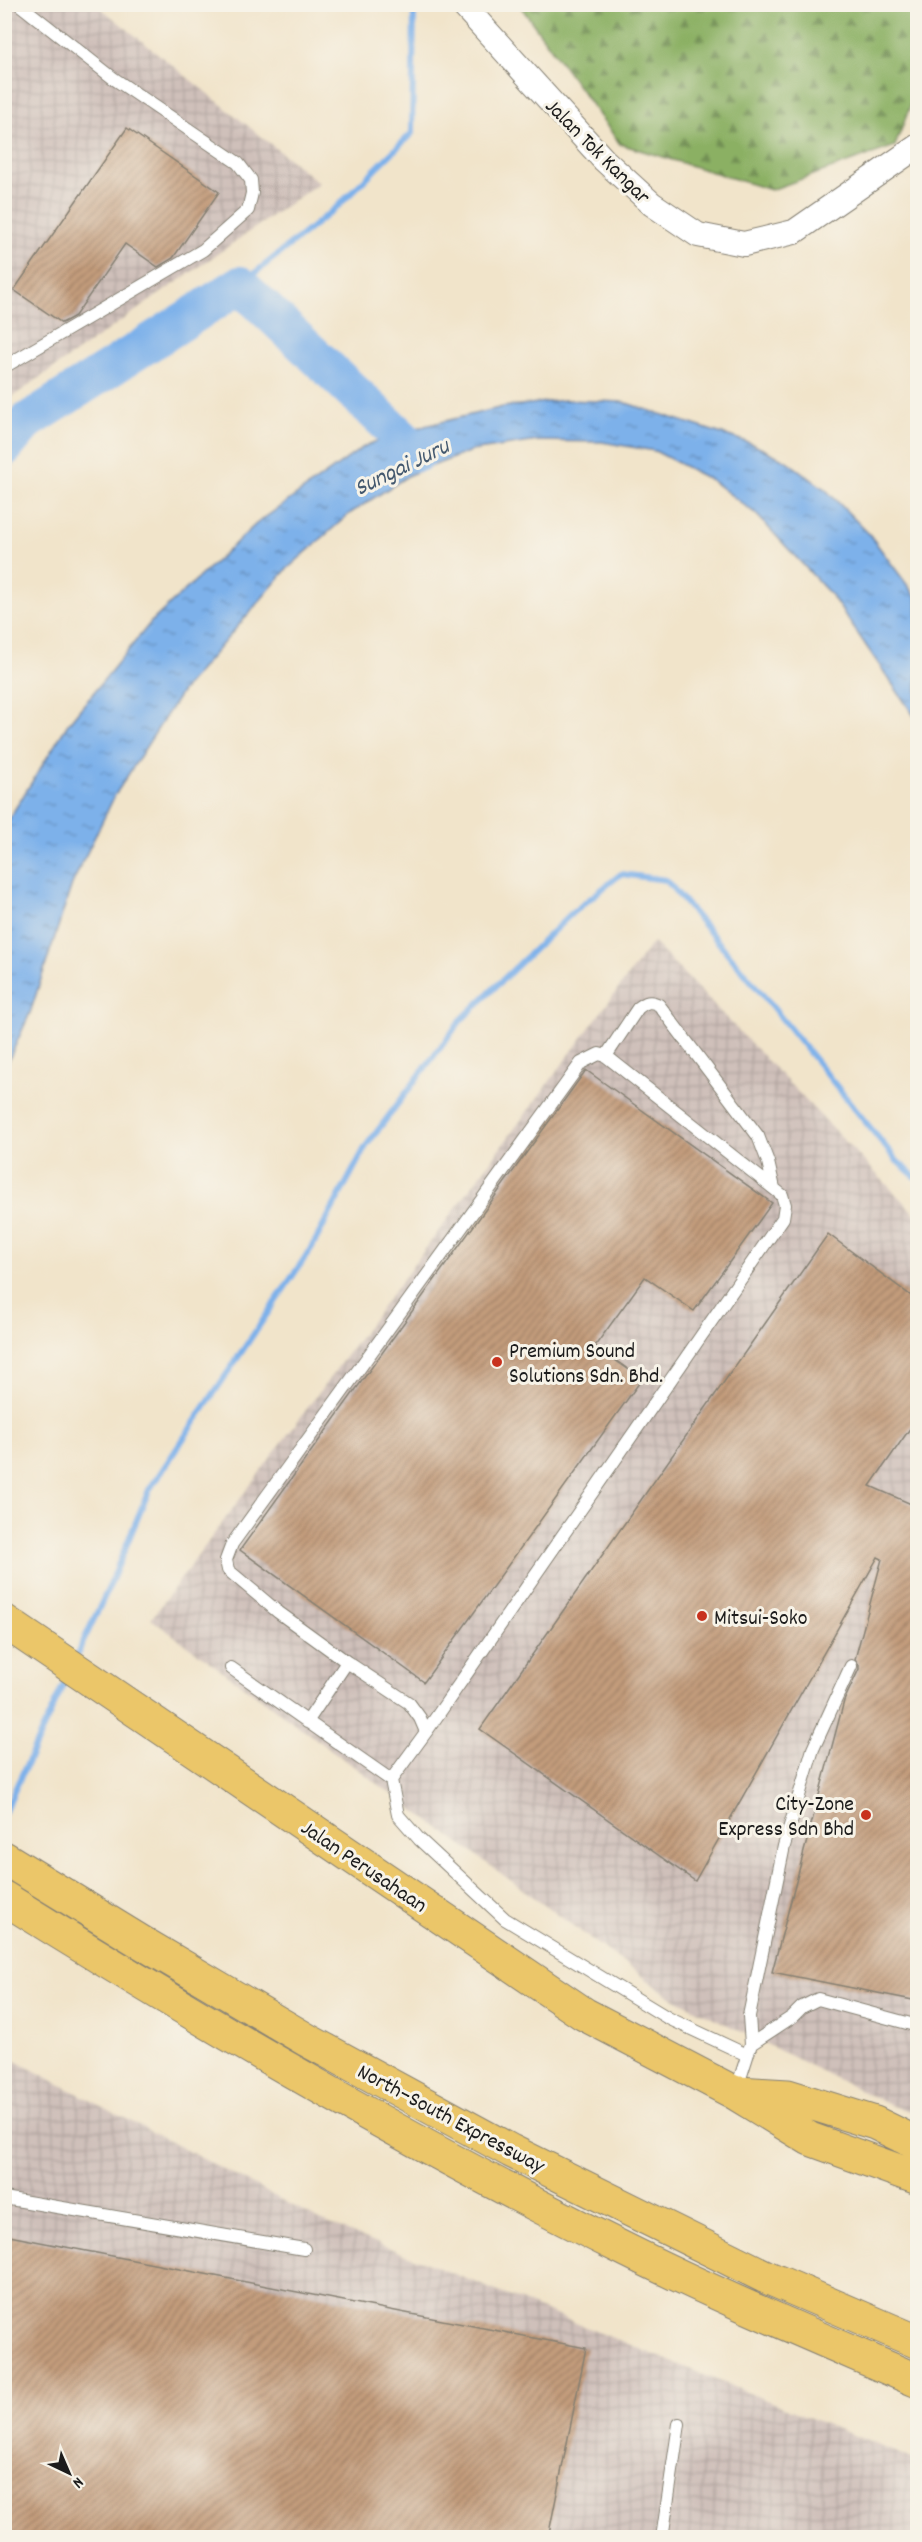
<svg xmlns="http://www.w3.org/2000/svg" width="922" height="2542" font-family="Dekko,sans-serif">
  <defs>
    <pattern id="industrial-grid" width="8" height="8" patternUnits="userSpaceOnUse" patternTransform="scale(1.5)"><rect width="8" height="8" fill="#cfc0ba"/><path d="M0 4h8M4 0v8" fill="none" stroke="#b1a49f"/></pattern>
    <pattern id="forest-firs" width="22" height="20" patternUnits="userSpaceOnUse" patternTransform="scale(1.5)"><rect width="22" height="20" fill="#8bb064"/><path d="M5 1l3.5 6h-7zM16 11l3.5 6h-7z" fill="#718e52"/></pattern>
    <pattern id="water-ripples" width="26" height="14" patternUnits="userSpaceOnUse" patternTransform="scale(1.5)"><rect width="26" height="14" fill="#7db1ea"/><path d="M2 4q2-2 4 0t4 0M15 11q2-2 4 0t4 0" fill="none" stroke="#668fbd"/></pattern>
    <pattern id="building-hatch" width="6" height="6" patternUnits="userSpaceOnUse" patternTransform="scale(1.5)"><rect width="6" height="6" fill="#c39c7c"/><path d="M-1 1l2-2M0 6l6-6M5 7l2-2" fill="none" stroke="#9e7e65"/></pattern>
  </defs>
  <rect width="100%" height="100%" fill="#f7f3e8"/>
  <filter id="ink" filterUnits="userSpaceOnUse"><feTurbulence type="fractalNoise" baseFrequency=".0167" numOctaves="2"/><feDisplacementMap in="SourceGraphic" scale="12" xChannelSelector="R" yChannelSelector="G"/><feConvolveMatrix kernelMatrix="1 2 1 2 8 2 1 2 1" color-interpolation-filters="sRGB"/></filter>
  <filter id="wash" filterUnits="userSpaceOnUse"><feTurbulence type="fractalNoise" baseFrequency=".008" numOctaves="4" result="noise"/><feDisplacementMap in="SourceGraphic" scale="24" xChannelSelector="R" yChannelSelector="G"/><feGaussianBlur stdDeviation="1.35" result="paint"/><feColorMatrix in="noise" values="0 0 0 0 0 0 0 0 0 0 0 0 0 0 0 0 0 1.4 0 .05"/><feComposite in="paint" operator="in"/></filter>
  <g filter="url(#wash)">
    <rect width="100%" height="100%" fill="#f1e4ca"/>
    <path fill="url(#industrial-grid)" d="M5,5H97L319,183L5,402Z
      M653,942L917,1216V2113L892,2106L671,1997L151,1619Z
      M4,2055L320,2220L917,2461V2537H5Z"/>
    <path fill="url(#forest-firs)" stroke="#546640" stroke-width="1.5" d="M522,4L917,5V88L895,146L771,190L620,144L521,7Z"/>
    <path fill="url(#water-ripples)" stroke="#4c6683" stroke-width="1.5" d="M565,400L623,402L750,443L785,460L826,490L870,535L917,598V720L832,596L756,514L711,480L655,451L602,442L537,441L471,451L409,475L349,514L286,570L182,691L115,795L72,884L30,1013L5,1068V825L68,724L151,622L256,524L365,446L396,433L503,407Z"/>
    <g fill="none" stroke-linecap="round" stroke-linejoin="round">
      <path stroke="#7db1ea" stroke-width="6" d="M240,285L338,206L412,133L414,9
        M76,1657L110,1585L149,1490L312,1247L366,1146L461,1020L572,913L621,874L666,880L762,994L897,1161L918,1179
        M4,1813L68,1675"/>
      <path stroke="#7db1ea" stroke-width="38" d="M4,448L26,422L240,285L418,453"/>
    </g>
    <g id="blocks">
      <path fill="url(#building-hatch)" d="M127,128L219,192L173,258L158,267L125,244L75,316L62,323L14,290Z
        M586,1070L772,1203L694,1311L645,1277L595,1346L642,1379L424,1682L240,1550Z
        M828,1234L918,1301V1417L870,1486L918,1507V2001L772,1972L844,1701L859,1669V1665L855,1659L882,1559L878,1557L695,1881L480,1729Z
        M4,2235L586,2348L548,2538H4Z"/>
    </g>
  </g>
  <g filter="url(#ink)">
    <use href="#blocks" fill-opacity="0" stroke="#868073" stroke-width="1.5"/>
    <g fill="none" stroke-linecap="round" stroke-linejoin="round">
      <g stroke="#868073" stroke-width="14">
        <path id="service" d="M4,367L203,250L248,210L252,193L251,180L238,163L113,78L19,4
          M606,1056L638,1008C646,1002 650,1000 659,1005L758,1136L768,1162L774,1188
          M231,1668L391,1780
          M307,1722L347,1662
          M426,1732L783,1218L785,1205L782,1195L606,1056L599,1054L581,1063L232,1544L226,1560L228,1570L278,1612L347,1662L409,1703L420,1718L426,1732L391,1780L398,1815L419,1839L505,1919L668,2018L747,2055
          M751,2044L792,2017L802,2007L818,1999L918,2026
          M736,2091L751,2044L749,2016L784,1846L813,1749L851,1666
          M4,2198L304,2249
          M662,2538L679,2424"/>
      </g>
      <g stroke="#868073" stroke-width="26">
        <path id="minor" d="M462,4L604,160L652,204L698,235L744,244L794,232L918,146"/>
      </g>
      <g stroke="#868073" stroke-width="35">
        <path id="primary" d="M4,1621L584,2014L735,2093L810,2139L918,2178
          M739,2093L788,2096L875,2123L918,2144"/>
      </g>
      <g stroke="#868073" stroke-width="35">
        <path id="motorway" d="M4,1858L141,1942L307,2040L511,2151L764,2276L918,2342
          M4,1898C205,2024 411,2144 624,2249C720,2297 819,2338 918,2381"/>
      </g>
      <use href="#service" stroke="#fff" stroke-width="12"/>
      <use href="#minor" stroke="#fff" stroke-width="24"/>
      <use href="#primary" stroke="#ebc669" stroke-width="33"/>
      <use href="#motorway" stroke="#ebc669" stroke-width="33"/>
    </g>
  </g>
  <g fill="#c8321e" stroke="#f7f3e8" stroke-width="2">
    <circle cx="497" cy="1362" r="6"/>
    <circle cx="702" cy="1616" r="6"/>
    <circle cx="866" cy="1815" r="6"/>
  </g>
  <g text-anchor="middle" stroke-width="6" stroke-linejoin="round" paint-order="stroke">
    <g font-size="22" fill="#1c1c1c" stroke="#f7f3e8">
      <text transform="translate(599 150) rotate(45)" y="8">Jalan Tok Kangar</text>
      <text transform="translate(365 1865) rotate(34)" y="8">Jalan Perusahaan</text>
      <text transform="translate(452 2117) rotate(28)" y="8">North–South Expressway</text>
    </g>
    <g font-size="22" fill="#1c1c1c" stroke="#f7f3e8" text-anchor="start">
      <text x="509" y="1357">Premium Sound<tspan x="509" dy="25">Solutions Sdn. Bhd.</tspan></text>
      <text x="714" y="1624">Mitsui-Soko</text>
      <text x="854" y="1810" text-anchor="end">City-Zone<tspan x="854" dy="25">Express Sdn Bhd</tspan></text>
    </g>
    <g font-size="24" font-style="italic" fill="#43586e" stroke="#f7f3e8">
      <text transform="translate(401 466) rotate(-26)" y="8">Sungai Juru</text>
    </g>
  </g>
  <rect width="922" height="2542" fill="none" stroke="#f7f3e8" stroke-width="24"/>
  <g transform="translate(69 2473) rotate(136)" stroke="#f7f3e8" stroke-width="4.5" paint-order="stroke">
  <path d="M0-4.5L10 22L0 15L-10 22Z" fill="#1c1c1c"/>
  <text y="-9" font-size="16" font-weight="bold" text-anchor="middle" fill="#1c1c1c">N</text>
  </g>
</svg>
